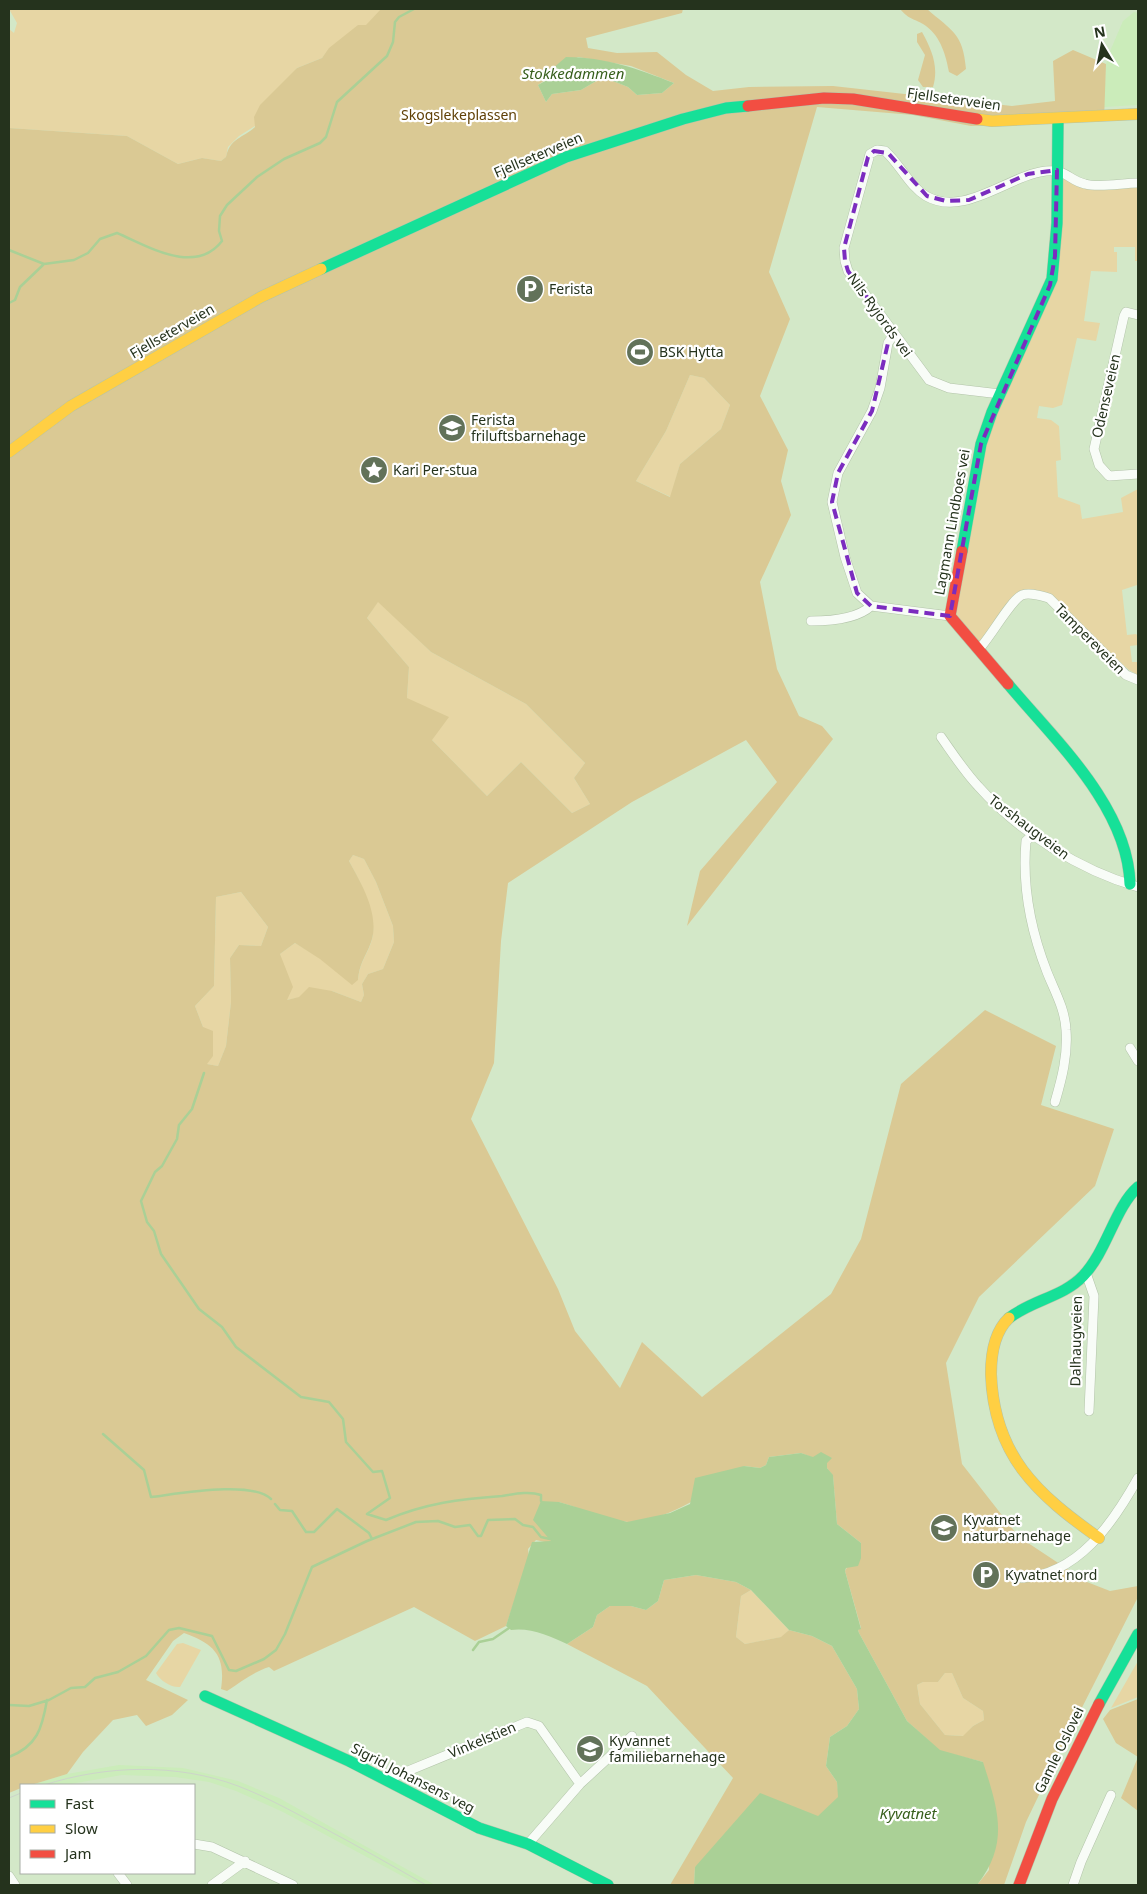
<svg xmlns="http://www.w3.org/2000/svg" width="1147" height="1894" font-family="'Noto Sans',sans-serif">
  <rect width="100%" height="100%" fill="#d3e8c8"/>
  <path fill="#cbecba" d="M1134,12L1138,13V105L1104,107L1106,64L1111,49L1123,21Z
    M119,1765L183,1768L238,1781L279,1798L435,1885H419L283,1812L236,1791L209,1782L175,1777L122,1775L65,1785H31L67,1774Z"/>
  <path fill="#e7d6a4" d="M9,9H381V10L366,26L330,48L322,58L297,68L255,126L239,136L228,147L226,157L221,161L202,158L178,164L127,136L9,128V29L14,33L17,23Z
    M1057,170L1085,184L1138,186V261H1135V247H1114V252H1117V272L1091,271L1084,321L1100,323L1096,341L1077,338L1062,405L1053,408L1039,406L1037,418L1051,420L1059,426L1061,460L1056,461L1058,497L1080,505L1082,519L1123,512L1121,498L1138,489V595L1137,585L1122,590L1127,635L1136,634L1138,636V645L1130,646L1132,662H1138V675L1129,670L1049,598L1022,595L979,649L950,616L981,444L1050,285Z
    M690,375L704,378L730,405L721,429L680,464L671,497L636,481L666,431Z
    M378,601L431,652L526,704L585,763L574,778L590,804L572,813L521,762L487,796L432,740L407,698L409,667L367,618Z
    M353,855L364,859L376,882L393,926L394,942L383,969L368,974L362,984L364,995L361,1002L332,991L287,1000L280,954L295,943L358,980C360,960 368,955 372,939C378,916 360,881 349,861Z
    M241,892L268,927L261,946L239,945L230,958L231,1002L226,1046L218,1066L207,1064L203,1027L195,1006L214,986L216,897Z
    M751,1590L789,1630L782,1637L745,1644L736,1637L741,1596Z
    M183,1643L201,1650L180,1687C172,1688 160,1681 156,1673L177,1644Z
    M1138,1661V1697L1111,1708Z
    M945,1673H952L963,1698L983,1711L984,1720L973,1726L964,1736L945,1735L920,1704L917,1685L923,1682H938Z"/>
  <path fill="#dac994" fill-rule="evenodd" d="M381,9H683L682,13L586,38L588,48L617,53L657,52L686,75L713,91L749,87L833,86L1012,106L1055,101L1053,61L1073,50L1106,64L1104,121L971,126L913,115L817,107L769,272L790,319L760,396L788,450L781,481L791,515L760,582L777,669L799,716L822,726L833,739L687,926L700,871L777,782L746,740L632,802L508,883L501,941L494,1063L471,1119L558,1289L575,1331L620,1388L642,1342L702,1397L831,1294L861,1239L901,1084L985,1010L1056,1046L1041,1105L1114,1129L1095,1186L979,1297L946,1363L962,1464L1019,1537L1087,1582L1110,1591L1138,1586V1597L1061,1749L1026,1822L1004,1885H977L989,1870L983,1762L940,1751L907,1721L859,1633L858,1630L861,1628L845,1571L861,1543L837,1524L833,1476L827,1468V1463L801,1453L769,1457L766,1465L760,1468L744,1466C709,1491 675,1519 629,1522C616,1522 573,1506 559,1502L551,1542L549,1543L536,1540L528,1549L529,1557L506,1626L475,1641L414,1607L274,1671L269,1667C253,1672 241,1682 227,1691L221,1689C226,1655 214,1644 184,1633L173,1641L146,1680L188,1700L172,1715L146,1726L137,1715L113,1720L83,1752L67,1774L31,1785H21V1788L9,1793V128L127,136L178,164L202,158L221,161L226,157C230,138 243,138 255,127L254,117L260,105L297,68L322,58L329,48L358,25H366ZM578,57L631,66L674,83L662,93L637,95L628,87L603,77L581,90L552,94L546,102L538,85ZM690,375L704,378L730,405L721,429L680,464L670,497L636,481L666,431ZM378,602L431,652L526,704L585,763L574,778L590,804L572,813L521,762L487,796L432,740L449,717L407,698L409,667L367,618ZM353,855L364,859L376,882L393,926L394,942L383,969L368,974L362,984L364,995L361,1002L332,991L309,987L299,997L287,1000L293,987L280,954L295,943L320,959L352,985L358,980C360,960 367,956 372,939C379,913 361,883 349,861ZM241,892L268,927L261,946L239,945L230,958L231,1002L226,1046L218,1066L207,1064L213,1056V1031L203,1027L195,1006L214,986L216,897ZM945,1673H952L963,1698L983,1711L984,1720L973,1726L963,1736L945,1735L920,1704L917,1685L923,1682H938Z
    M900,9H927C952,31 963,33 966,69L957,76L949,72C946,56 941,37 926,26C915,18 910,21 900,9Z
    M922,32C932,50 939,67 933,87H923L918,80L925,55L917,42V34Z
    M696,1575L736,1582L751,1590L741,1596L736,1637L745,1644L781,1637L789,1630L812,1636L832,1646L857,1689L859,1709L847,1726L830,1737L826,1766L837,1782L839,1797L818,1817L695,1867L694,1885H670L733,1778L647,1686L567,1644L593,1627L597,1615L610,1606H631L646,1610L658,1601L664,1580Z
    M1138,1699V1811L1121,1798L1138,1757L1116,1743L1103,1719L1110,1710Z"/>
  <path fill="#aad096" d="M566,57C605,57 638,69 674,83L662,93L637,95L628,87L603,77L581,90L552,94L546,102L538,85L545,81L552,69Z
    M821,1452L832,1458L827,1463V1468L833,1475L837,1524L861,1543V1558L858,1566L846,1568L845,1571L861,1629L858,1630L859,1633L907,1721L940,1750L983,1762C998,1809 1010,1843 977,1885H694L695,1867L760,1793L818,1816L838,1797L837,1782L826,1766L830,1737L847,1726L859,1709L857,1689L832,1646L812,1636L789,1630L751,1590L736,1582L696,1575L664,1580L658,1601L646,1610L631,1606H610L597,1615L593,1627L567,1644C551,1636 529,1627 511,1630L506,1626L532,1542L551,1541L533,1520L541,1501L559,1502L627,1522L670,1513L690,1504L695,1478L744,1466L760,1468L766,1465L769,1457L801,1453L813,1457Z"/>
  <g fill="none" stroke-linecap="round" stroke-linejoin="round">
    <path stroke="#aad096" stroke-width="2.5" d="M9,250L44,264L74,260L88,253L100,239L117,233C148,246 195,276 222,241L219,231L220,216L227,205L257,177L284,159L320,143L326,137L337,102L387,56L393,42L395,22L399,17L414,9
      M9,303L15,300L20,287L43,265
      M204,1073L192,1109L179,1125L177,1139L162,1166L155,1172L141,1201L147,1222L154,1231L161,1254L199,1309L222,1327L236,1347L301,1397L329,1402L343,1419L346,1442L373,1472L382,1471L390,1498L367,1514L386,1520C426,1503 460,1499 502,1496C515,1494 529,1491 541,1495V1501
      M103,1434L144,1470L151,1497C177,1494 252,1480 271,1499
      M275,1504L280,1510L292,1511L306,1532H314L337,1509L369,1533L372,1539
      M473,1650L479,1642L493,1639L509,1628
      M9,1705L29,1706L49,1700L71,1688L85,1687L95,1678L118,1672L146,1656L169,1630L179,1628L212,1636L229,1670L236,1671L264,1659L276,1650L285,1634L312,1567L367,1541L416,1522L438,1521L455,1527L470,1525L478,1536H481L488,1520L515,1519L523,1525L533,1527L541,1537L550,1539
      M9,1757C37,1746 42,1729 47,1700"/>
    <g stroke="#b3c4aa" stroke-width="10">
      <path id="street" d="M1138,315L1126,312L1124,316L1094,449L1099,465L1109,476L1138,474
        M894,334L888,343L880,388L872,411L838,473L832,502L845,557L857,593L871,606L950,616
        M1000,394L949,388L929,380L848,271L845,261L844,248L870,154L877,150L885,151C900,164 909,186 926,196C964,218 1009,175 1046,171C1067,169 1068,180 1085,184C1100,188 1122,183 1138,183
        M811,621C829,621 857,619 871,606
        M979,649C990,638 1011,600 1022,595C1030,592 1041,596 1049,598L1126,675L1138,680
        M941,737C953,754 964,771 978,786C1019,832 1079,870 1138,887
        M1034,834L1026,841C1022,886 1031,931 1047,972C1055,992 1065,1009 1066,1030C1068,1055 1062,1078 1055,1102
        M1130,1048L1138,1061
        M1086,1273L1094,1296L1089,1411
        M1021,1578C1078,1575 1113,1523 1138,1478
        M386,1780L527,1722L539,1726L580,1784
        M194,1844L212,1847L293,1885
        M528,1844L580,1784L632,1736
        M118,1873L127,1885
        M9,1876L15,1885
        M212,1885L245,1861
        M1073,1885L1081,1862L1111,1795"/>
    </g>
    <g stroke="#b3c4aa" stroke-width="12">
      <path id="fast" d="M321,269L566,157L683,119L726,108L748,106
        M962,551L981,444L992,412L1052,279L1057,223L1058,119
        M1008,684C1054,739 1128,807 1130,884
        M1009,1318C1032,1300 1063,1297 1083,1276C1107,1251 1115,1207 1138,1187
        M205,1696L349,1761L479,1828L528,1844L608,1885
        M1099,1704L1138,1634"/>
    </g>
    <g stroke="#b3c4aa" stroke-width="12">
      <path id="slow" d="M977,119L992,121L1138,114
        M9,452L71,406L261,297L321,269
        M1009,1318C994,1332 991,1354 991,1374C994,1456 1037,1494 1099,1538"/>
    </g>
    <g stroke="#b3c4aa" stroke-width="12">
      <path id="jam" d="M748,106L824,98L853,99L977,119
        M962,551L950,616L1008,684
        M1019,1885L1052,1799L1099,1704"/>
    </g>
    <use href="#street" stroke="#f8fcf7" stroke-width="9"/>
    <use href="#fast" stroke="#16e098" stroke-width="11"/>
    <use href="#slow" stroke="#ffcf43" stroke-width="11"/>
    <use href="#jam" stroke="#f24e42" stroke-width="11"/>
    <path stroke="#cdd4ca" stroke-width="1" d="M44,1785C106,1765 177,1763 238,1786C267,1797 293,1812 320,1826C356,1845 391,1865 426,1885
      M9,1798L21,1793"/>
  </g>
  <path fill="none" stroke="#7b2cbf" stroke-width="4" stroke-dasharray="10 6" stroke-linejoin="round" d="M874,151L888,153L927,196L946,201L969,200L1028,174L1057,170L1055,256L1050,285L981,444L950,616L871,606L857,593L832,502L838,473L872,411L888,343L894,334L848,271L845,261L844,248L868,157Z"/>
  <defs>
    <g id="parking-disc" transform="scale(1.4375)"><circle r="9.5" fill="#627259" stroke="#fff"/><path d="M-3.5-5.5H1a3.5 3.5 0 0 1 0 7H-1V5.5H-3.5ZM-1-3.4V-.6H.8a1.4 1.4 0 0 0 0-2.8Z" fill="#fff"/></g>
    <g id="stadium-disc" transform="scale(1.4375)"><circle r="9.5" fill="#627259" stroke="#fff"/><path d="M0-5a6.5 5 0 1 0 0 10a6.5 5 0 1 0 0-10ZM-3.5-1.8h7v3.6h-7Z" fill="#fff"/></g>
    <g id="school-disc" transform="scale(1.4375)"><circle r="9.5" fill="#627259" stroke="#fff"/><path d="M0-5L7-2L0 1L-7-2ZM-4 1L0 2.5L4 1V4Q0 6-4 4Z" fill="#fff"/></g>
    <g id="sight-disc" transform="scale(1.4375)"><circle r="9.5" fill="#627259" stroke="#fff"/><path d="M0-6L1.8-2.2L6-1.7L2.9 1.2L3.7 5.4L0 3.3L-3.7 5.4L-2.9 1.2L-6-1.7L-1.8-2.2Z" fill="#fff"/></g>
  </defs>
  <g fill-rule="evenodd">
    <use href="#parking-disc" x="530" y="289"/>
    <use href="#stadium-disc" x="640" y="352"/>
    <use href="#school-disc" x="452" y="428"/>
    <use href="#sight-disc" x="374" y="470"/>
    <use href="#school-disc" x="944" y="1528"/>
    <use href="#parking-disc" x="986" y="1575"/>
    <use href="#school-disc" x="590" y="1749"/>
  </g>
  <g text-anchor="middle" stroke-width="4.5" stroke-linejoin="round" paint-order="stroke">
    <g font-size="14" fill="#25331d" stroke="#fff">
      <text transform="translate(954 99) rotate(8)" y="5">Fjellseterveien</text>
      <text transform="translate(538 155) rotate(-23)" y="5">Fjellseterveien</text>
      <text transform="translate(880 315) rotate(54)" y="5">Nils Ryjords vei</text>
      <text transform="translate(172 331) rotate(-30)" y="5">Fjellseterveien</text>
      <text transform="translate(1106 396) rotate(-77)" y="5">Odenseveien</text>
      <text transform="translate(952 522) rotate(-80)" y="5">Lagmann Lindboes vei</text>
      <text transform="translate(1090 639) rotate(45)" y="5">Tampereveien</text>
      <text transform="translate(1029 827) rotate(37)" y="5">Torshaugveien</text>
      <text transform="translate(1076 1341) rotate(-89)" y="5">Dalhaugveien</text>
      <text transform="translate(482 1740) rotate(-23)" y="5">Vinkelstien</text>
      <text transform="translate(1059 1750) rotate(-64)" y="5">Gamle Oslovei</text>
      <text transform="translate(413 1778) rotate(27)" y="5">Sigrid Johansens veg</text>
    </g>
    <g font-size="14" fill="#604006" stroke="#fff">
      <text x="459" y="120">Skogslekeplassen</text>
    </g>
    <g font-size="14" fill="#25331d" stroke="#fff" text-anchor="start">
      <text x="549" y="294">Ferista</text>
      <text x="659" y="357">BSK Hytta</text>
      <text x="471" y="425">Ferista<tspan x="471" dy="16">friluftsbarnehage</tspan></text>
      <text x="393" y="475">Kari Per-stua</text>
      <text x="963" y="1525">Kyvatnet<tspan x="963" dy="16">naturbarnehage</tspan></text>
      <text x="1005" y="1580">Kyvatnet nord</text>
      <text x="609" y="1746">Kyvannet<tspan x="609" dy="16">familiebarnehage</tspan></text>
    </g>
    <g font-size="15" font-style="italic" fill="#375f1c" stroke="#fff">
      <text x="573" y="79">Stokkedammen</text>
      <text x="908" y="1819">Kyvatnet</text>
    </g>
  </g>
  <rect width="1147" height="1894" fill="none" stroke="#25331d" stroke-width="20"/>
  <rect x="20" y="1784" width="175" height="90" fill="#ffffff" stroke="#a8ada5"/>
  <rect x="30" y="1800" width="25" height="8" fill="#16e098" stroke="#a8ada5"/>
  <text x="65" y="1809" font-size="15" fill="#25331d">Fast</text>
  <rect x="30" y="1825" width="25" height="8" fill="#ffcf43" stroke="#a8ada5"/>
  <text x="65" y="1834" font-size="15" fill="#25331d">Slow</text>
  <rect x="30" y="1850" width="25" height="8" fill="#f24e42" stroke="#a8ada5"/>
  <text x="65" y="1859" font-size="15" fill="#25331d">Jam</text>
  <g transform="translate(1102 45) rotate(350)" stroke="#ffffff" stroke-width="4" paint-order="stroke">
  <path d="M0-4L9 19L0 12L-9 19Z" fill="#25331d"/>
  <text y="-8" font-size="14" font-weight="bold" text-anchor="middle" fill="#25331d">N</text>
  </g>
</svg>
